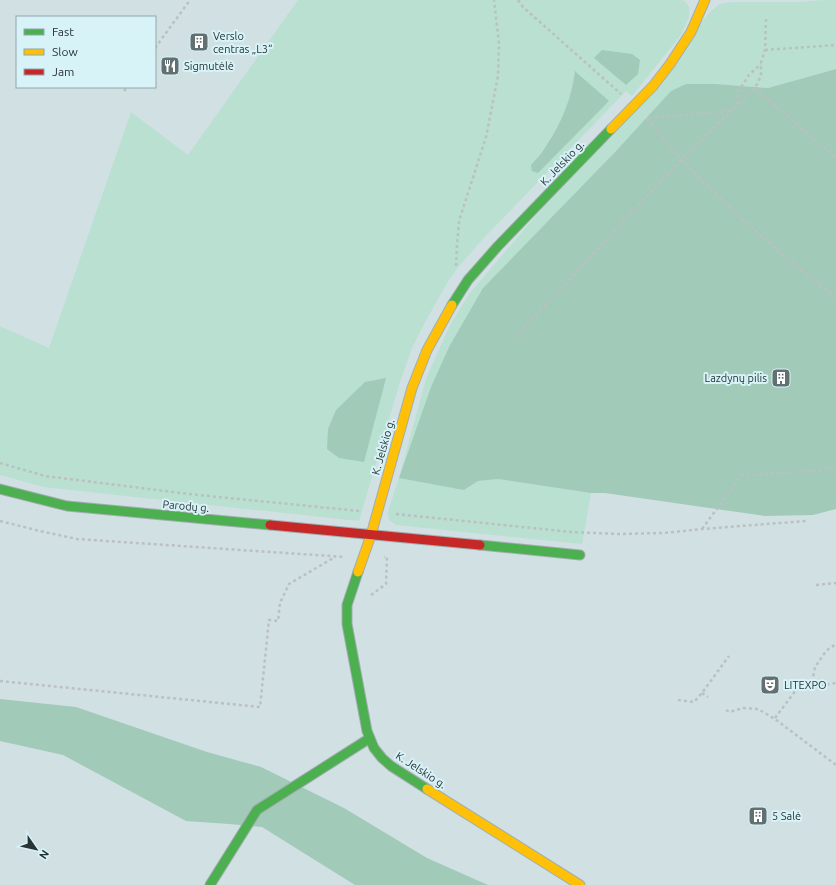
<svg xmlns="http://www.w3.org/2000/svg" width="836" height="885" font-family="Ubuntu,sans-serif">
  <rect width="100%" height="100%" fill="#d1e0e3"/>
  <path fill="#b9e0d0" fill-rule="evenodd" d="M298,0H681L685,1L689,7V17L681,35L632,96L626,91L479,243L461,264L450,278L424,324L412,348L400,382L359,521L208,505L44,487L0,475V326L49,348L131,112L188,155ZM576,71L609,102L531,165L546,146L563,118L574,84Z
    M825,0H836V69L768,88L716,84L671,91L616,151L483,288L450,345L464,490L478,481L498,479L591,493L582,544L396,525L389,520L388,514L389,508L399,478L426,379L449,327L469,294L711,11L720,4L732,2H800Z"/>
  <path fill="#a1cab9" d="M602,50L632,54L640,60L638,74L626,85L594,58Z
    M836,69V509L813,515L765,516L605,493H591L498,479L478,481L464,490L399,478L431,387L450,345L483,288L616,151L671,91L686,84H716L768,88Z
    M575,71L609,101L538,173L532,171L531,165C536,159 542,153 546,146C561,124 572,98 575,71Z
    M386,378L364,462L339,458L327,449L328,429L336,410L365,382Z
    M0,699L76,707L207,752L261,767L344,808L427,858L488,885H355L262,827L229,824L186,821L63,755L0,741Z"/>
  <g fill="none" stroke-linecap="round" stroke-linejoin="round">
    <g stroke="#a2adaf" stroke-width="11">
      <path id="fast" d="M452,305L468,280L498,246L611,129
        M0,489L67,506L270,525
        M480,545L580,555
        M358,572L347,605V624L367,731L374,748L382,758L391,766L427,789
        M210,885L257,810L370,738"/>
    </g>
    <g stroke="#a2adaf" stroke-width="11">
      <path id="slow" d="M611,129L653,86L670,64L691,32L705,0
        M358,572L371,535L412,388L427,350L452,305
        M427,789L580,885"/>
    </g>
    <g stroke="#a2adaf" stroke-width="11">
      <path id="jam" d="M270,525L480,545"/>
    </g>
    <path stroke="#bbc0c1" stroke-width="2.5" stroke-dasharray="3 3" stroke-linecap="butt" d="M518,0L523,7L621,94
      M155,48L190,0
      M765,50L836,45
      M755,88L836,158
      M124,91L127,87
      M737,104L738,92L749,75L761,64
      M647,118C658,132 670,146 682,160C729,209 782,256 836,298
      M649,118L730,111
      M456,266L457,245L459,221L486,137L498,76L499,44L494,0
      M515,337L682,159L755,88L761,76V63L765,50L766,19
      M0,463L45,476L189,494L359,511
      M396,514L571,532L618,534L664,533L702,529L806,521
      M0,521L40,531L77,539L345,557
      M702,529L735,484L742,475L768,474L824,470L836,467
      M816,585L836,583
      M371,595L386,584L387,557H384
      M0,681L260,707L269,620L278,621L280,603L289,584L335,557
      M811,688L815,667L826,651L836,644
      M702,693L708,697
      M678,700L694,702L702,693L729,656
      M726,710L730,712L743,708L758,709L775,719L836,765
      M775,718L796,690L836,683"/>
    <use href="#fast" stroke="#4caf50" stroke-width="9"/>
    <use href="#slow" stroke="#ffc107" stroke-width="9"/>
    <use href="#jam" stroke="#c62828" stroke-width="9"/>
  </g>
  <defs>
    <g id="building-square" transform="scale(1)"><rect x="-9" y="-9" width="18" height="18" rx="4" fill="#637072" stroke="#d7f3f8"/><path d="M-4-6H4V6H1V3H-1V6H-4ZM-2.5-4.3h1.7v1.8h-1.7ZM.8-4.3h1.7v1.8H.8ZM-2.5-1h1.7V.8h-1.7ZM.8-1h1.7V.8H.8Z" fill="#fff"/></g>
    <g id="restaurant-square" transform="scale(1)"><rect x="-9" y="-9" width="18" height="18" rx="4" fill="#637072" stroke="#d7f3f8"/><path d="M-5-6h1v4h1v-4h1v4h1v-4h1v5L-1.5 .5V6h-2V.5L-5-1ZM5-6V6H3V1.5H1.5Q1.5-4 5-6Z" fill="#fff"/></g>
    <g id="theatre-square" transform="scale(1)"><rect x="-9" y="-9" width="18" height="18" rx="4" fill="#637072" stroke="#d7f3f8"/><path d="M-5-5.5Q0-4 5-5.5V0Q5 5 0 6Q-5 5-5 0ZM-3.3-2.5H-1v1.5H-3.3ZM1-2.5H3.3v1.5H1ZM-2.8 1Q0 5.5 2.8 1Z" fill="#fff"/></g>
  </defs>
  <g fill-rule="evenodd">
    <use href="#building-square" x="199" y="42"/>
    <use href="#restaurant-square" x="170" y="66"/>
    <use href="#building-square" x="781" y="378"/>
    <use href="#theatre-square" x="770" y="685"/>
    <use href="#building-square" x="758" y="816"/>
  </g>
  <g text-anchor="middle" stroke-width="4" stroke-linejoin="round" paint-order="stroke">
    <g font-size="11" fill="#283335" stroke="#d7f3f8" text-anchor="start">
      <text x="213" y="40">Verslo<tspan x="213" dy="13">centras „L3“</tspan></text>
      <text x="184" y="70">Sigmutėlė</text>
      <text x="767" y="382" text-anchor="end">Lazdynų pilis</text>
      <text x="784" y="689">LITEXPO</text>
      <text x="772" y="820">5 Salė</text>
    </g>
    <g font-size="11" fill="#283335" stroke="#d7f3f8">
      <text transform="translate(562 163) rotate(-46)" y="4">K. Jelskio g.</text>
      <text transform="translate(383 447) rotate(-74)" y="4">K. Jelskio g.</text>
      <text transform="translate(186 506) rotate(5)" y="4">Parodų g.</text>
      <text transform="translate(421 770) rotate(33)" y="4">K. Jelskio g.</text>
    </g>
  </g>
  <rect x="16" y="16" width="140" height="72" fill="#d7f3f8" stroke="#91a6aa"/>
  <rect x="24" y="29" width="20" height="6" fill="#4caf50" stroke="#91a6aa"/>
  <text x="52" y="36" font-size="12" fill="#283335">Fast</text>
  <rect x="24" y="49" width="20" height="6" fill="#ffc107" stroke="#91a6aa"/>
  <text x="52" y="56" font-size="12" fill="#283335">Slow</text>
  <rect x="24" y="69" width="20" height="6" fill="#c62828" stroke="#91a6aa"/>
  <text x="52" y="76" font-size="12" fill="#283335">Jam</text>
  <g transform="translate(36 849) rotate(124)" stroke="#d7f3f8" stroke-width="3" paint-order="stroke">
  <path d="M0-3L7 15L0 10L-7 15Z" fill="#283335"/>
  <text y="-6" font-size="11" font-weight="bold" text-anchor="middle" fill="#283335">N</text>
  </g>
</svg>
